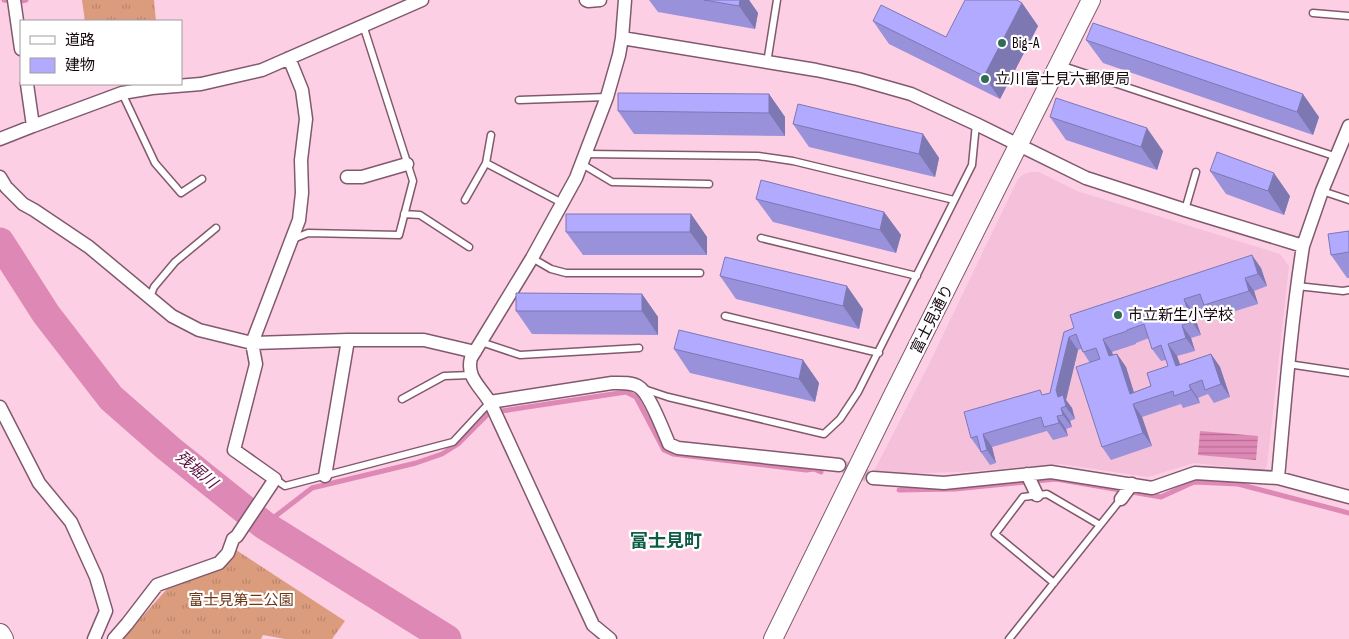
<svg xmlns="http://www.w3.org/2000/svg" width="1349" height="639" font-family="'Sofia Sans Condensed','Noto Sans JP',sans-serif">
  <defs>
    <pattern id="grass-tufts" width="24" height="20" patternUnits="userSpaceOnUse" patternTransform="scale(1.25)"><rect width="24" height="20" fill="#da9c7d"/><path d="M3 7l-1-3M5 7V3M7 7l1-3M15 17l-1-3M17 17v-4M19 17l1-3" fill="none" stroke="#ba856b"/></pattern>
    <pattern id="water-rules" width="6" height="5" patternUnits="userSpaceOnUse" patternTransform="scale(1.25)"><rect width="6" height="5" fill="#de88b5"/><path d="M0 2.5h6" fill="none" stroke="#b36d92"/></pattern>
  </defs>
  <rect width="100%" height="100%" fill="#fdcfe5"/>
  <path fill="#f4c0da" d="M1031,172H1039L1077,191L1280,254L1289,266L1267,466L1263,471L1194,463L1148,477L1060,464L961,472L880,474L874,471L929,364L1018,179L1024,174Z"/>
  <path fill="url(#grass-tufts)" d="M82,0H154L156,21H85Z
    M236,550L345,621L332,639H285L263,635L261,639H122L167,589L218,569Z"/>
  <path fill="url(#water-rules)" d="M1200,431L1258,436L1256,460L1198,455Z"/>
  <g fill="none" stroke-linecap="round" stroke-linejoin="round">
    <path stroke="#de88b5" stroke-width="5" d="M4,0L17,2L26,0
      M899,490L955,489L1056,479L1161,497L1194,482L1238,484L1349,513
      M264,525L312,488L416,463L442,454L458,444L489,413L626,392L636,397L664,450L673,454L806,470L814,469L821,472"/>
    <path stroke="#de88b5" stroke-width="29" d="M0,242L46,314L111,398L168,448L264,525L447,639"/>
    <path stroke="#dab1c5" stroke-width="12" stroke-dasharray="12 6" stroke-linecap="butt" d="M839,465L873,478"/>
    <g stroke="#81596d" stroke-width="9">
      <path id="lane" d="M1313,13L1349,16
        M767,63L777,0
        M1060,65L1337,157
        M122,93L155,163L181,193L202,179
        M519,100L607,97
        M585,154L758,156L793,161L954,200
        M486,163L491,135
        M582,164L612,182L709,184
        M1322,191L1349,200
        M465,200L486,163L562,203
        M1185,210L1196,172
        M404,214L420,215L469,247
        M761,238L917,276
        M293,239L308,233L399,235L413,181L363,25
        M532,258L551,269L566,273H700
        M1297,286L1343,291L1349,290
        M150,297L154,287L175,262L216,228
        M725,316L879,353
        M481,342L520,355L639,348
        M1288,364L1349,373
        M644,389L668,397L824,434L840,419L858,392L972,165L976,124
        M402,399L444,376L471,375
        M275,479L285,486L453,442L490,402
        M1054,583L995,534L1023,497L1047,494L1100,525
        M1009,639L1121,499"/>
    </g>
    <g stroke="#81596d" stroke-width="15">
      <path id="street" d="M14,0L21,49
        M586,0L588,1L600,0
        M622,38L816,70L858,79L911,94L976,124L1086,178L1185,210L1303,246C1291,323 1285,400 1278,478
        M33,126L122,93L152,88L201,84L262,70L422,0
        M0,139L33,126L27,84
        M0,177L6,187L23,204L34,210L89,247L172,316L199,330L252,343L348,340H424L475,352
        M347,177H362L407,164
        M1303,246L1322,191L1349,126
        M490,402L612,383C620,383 632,382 639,387C649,393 664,432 669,444L678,448L839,465
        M0,407L39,483L71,522L96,577L106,611L94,639
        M1027,474L1037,495
        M325,476L348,340
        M873,478L944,483L1051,472L1152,488L1195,473L1278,478L1349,497
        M1121,499L1132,484
        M114,639L127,624L157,585L219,563L228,553L233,539L237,536L275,479L234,450L256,364L252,343L299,220L302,193L301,160L306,119L302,90L289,58
        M610,639L593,625L498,419C495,413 493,407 489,401C480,386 466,377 471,358L532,258L576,178L607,97L619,55L622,38L625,0"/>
    </g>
    <g stroke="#81596d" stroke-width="20">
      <path id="secondary" d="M773,639L892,397L1091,0"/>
    </g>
    <g stroke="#81596d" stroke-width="22">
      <path id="primary" d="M0,634L3,639"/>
    </g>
    <use href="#lane" stroke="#fff" stroke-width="6"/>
    <use href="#street" stroke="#fff" stroke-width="12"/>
    <use href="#secondary" stroke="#fff" stroke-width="18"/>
    <use href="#primary" stroke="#fff" stroke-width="20"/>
  </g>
  <path fill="#9992da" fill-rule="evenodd" d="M649,0H749L758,13L755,29L658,12Z
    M1022,3L1038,26L1000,99L889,44L873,21L946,37Z
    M1086,40L1319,117L1313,135L1103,63Z
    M769,94L785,117V136L634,134L618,111Z
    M1050,117L1163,151L1157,170L1066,140Z
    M793,124L923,134L939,158L935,177L809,147Z
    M1210,171L1290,196L1284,215L1226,194Z
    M756,199L884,212L901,235L896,253L773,222Z
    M691,214L707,237V255H583L566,232Z
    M1349,231V278H1347L1331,255Z
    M1261,268L1267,286L1254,291L1258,304L1213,318L1206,308L1193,312L1201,335L1191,338L1195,351L1177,356L1180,364L1211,354L1220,367L1230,397L1214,403L1208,394L1198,398L1200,403L1183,408L1181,404L1142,417L1152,446L1111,460L1102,447L1090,363L1083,352L1081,349L1078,350L1066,400L1072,408L1075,419L1070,421L1072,427L1066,429L1068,436L1053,440L1047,431L992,447L996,463L990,465L971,438L1044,395L1050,393L1064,332ZM1149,338L1152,349L1161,361L1166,360L1168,366L1151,386L1134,392L1126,367L1117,354L1113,355L1112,352L1136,344V343Z
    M720,276L863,309L859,329L736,299Z
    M642,294L658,317V335L532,334L516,311Z
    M674,349L803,360L819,383L815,402L690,373Z"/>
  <path fill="#7d77b2" d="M740,0H749L758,13L755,29L739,6Z
    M1022,3L1038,26L1000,99L984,76Z
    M769,94L785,117V136L769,113Z
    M1303,94L1319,117L1313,135L1297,112Z
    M1147,128L1163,151L1157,170L1141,147Z
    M923,134L939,158L935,177L919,154Z
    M1274,173L1290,196L1284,215L1268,191Z
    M884,212L901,235L896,253L880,230Z
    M691,214L707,237V255L690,232Z
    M1252,255L1261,268L1267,286L1258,274Z
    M1245,278L1254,291L1258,304L1249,291Z
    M847,286L863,309L859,329L843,306Z
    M642,294L658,317V335L642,311Z
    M1184,299L1193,312L1201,335L1192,322Z
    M1182,325L1191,338L1195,351L1186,338Z
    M1069,337L1078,350L1066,400L1072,408L1075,419L1058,397L1056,390Z
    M1103,339L1112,352L1118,369L1109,356Z
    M1168,344L1177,356L1185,378L1176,366Z
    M1117,354L1126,367L1137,403L1130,394Z
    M1211,354L1220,367L1230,397L1221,384Z
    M803,360L819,383L815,402L799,379Z
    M1189,385L1198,398L1200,403L1191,390Z
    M1133,404L1142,417L1152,446L1143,433Z
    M1061,408L1070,421L1072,427L1063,415Z
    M1057,416L1066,429L1068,436L1059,423Z
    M983,434L992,447L996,463L987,450Z"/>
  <path fill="#b2aafe" stroke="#7d77b2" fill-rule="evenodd" d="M704,0H740L739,6Z
    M965,0H1017L1022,3L984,76L873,21L881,5L946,37Z
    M1093,23L1303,94L1297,112L1086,40Z
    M618,93L769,94V113L618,111Z
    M1056,98L1147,128L1141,147L1050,117Z
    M798,104L923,134L919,154L793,124Z
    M1217,152L1274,173L1268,191L1210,171Z
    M761,180L884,212L880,230L756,199Z
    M566,214H691L690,232H566Z
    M1349,231V252L1331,255L1328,234Z
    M1252,255L1258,274L1245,278L1249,291L1204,305L1200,294L1184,299L1192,322L1182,325L1186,338L1168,344L1176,366L1211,354L1221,384L1205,390L1202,380L1189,385L1191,390L1174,396L1173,391L1133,404L1143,433L1102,447L1076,367L1100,359L1096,348L1083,352L1076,334L1069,337L1056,390L1058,397L1063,395L1066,406L1061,408L1063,415L1057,416L1059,423L1044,427L1041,417L983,434L987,450L981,452L977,436L971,438L964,412L1040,390L1042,395L1050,393L1064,332L1074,328L1070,315ZM1144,324L1152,349L1161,345L1168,366L1147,373L1151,386L1130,394L1117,354L1109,356L1103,339L1127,331V330Z
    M725,257L847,286L843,306L720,276Z
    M516,293L642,294V311H516Z
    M679,330L803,360L799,379L674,349Z"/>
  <g fill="#306d58" stroke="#fff" stroke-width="2">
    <circle cx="1002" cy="43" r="5"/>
    <circle cx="985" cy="79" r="5"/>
    <circle cx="1118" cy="315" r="5"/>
  </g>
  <g text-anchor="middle" stroke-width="4.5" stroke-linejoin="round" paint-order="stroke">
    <g font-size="15" fill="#16070f" stroke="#fff" text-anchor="start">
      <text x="1012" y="48">Big-A</text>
      <text x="995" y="84">立川富士見六郵便局</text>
      <text x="1128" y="320">市立新生小学校</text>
    </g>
    <g font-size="15" fill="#16070f" stroke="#fff">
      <text transform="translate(932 319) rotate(-63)" y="5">富士見通り</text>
    </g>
    <g font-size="15" fill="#6e3717" stroke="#fff">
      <text x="241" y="605">富士見第二公園</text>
    </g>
    <g font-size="16" font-style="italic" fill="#5d1040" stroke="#fff">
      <text transform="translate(197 469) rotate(40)" y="6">残堀川</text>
    </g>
    <g font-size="18" font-weight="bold" fill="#0f5c45" stroke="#fff">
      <text x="666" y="547">富士見町</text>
    </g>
  </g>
  <rect x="20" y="20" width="162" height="65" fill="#ffffff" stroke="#a29c9f"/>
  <rect x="30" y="36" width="25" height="8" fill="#ffffff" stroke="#a29c9f"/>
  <text x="65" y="45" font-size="15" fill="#16070f">道路</text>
  <rect x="30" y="58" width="25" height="15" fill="#b2aafe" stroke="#a29c9f"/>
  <text x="65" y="70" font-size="15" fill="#16070f">建物</text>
</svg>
